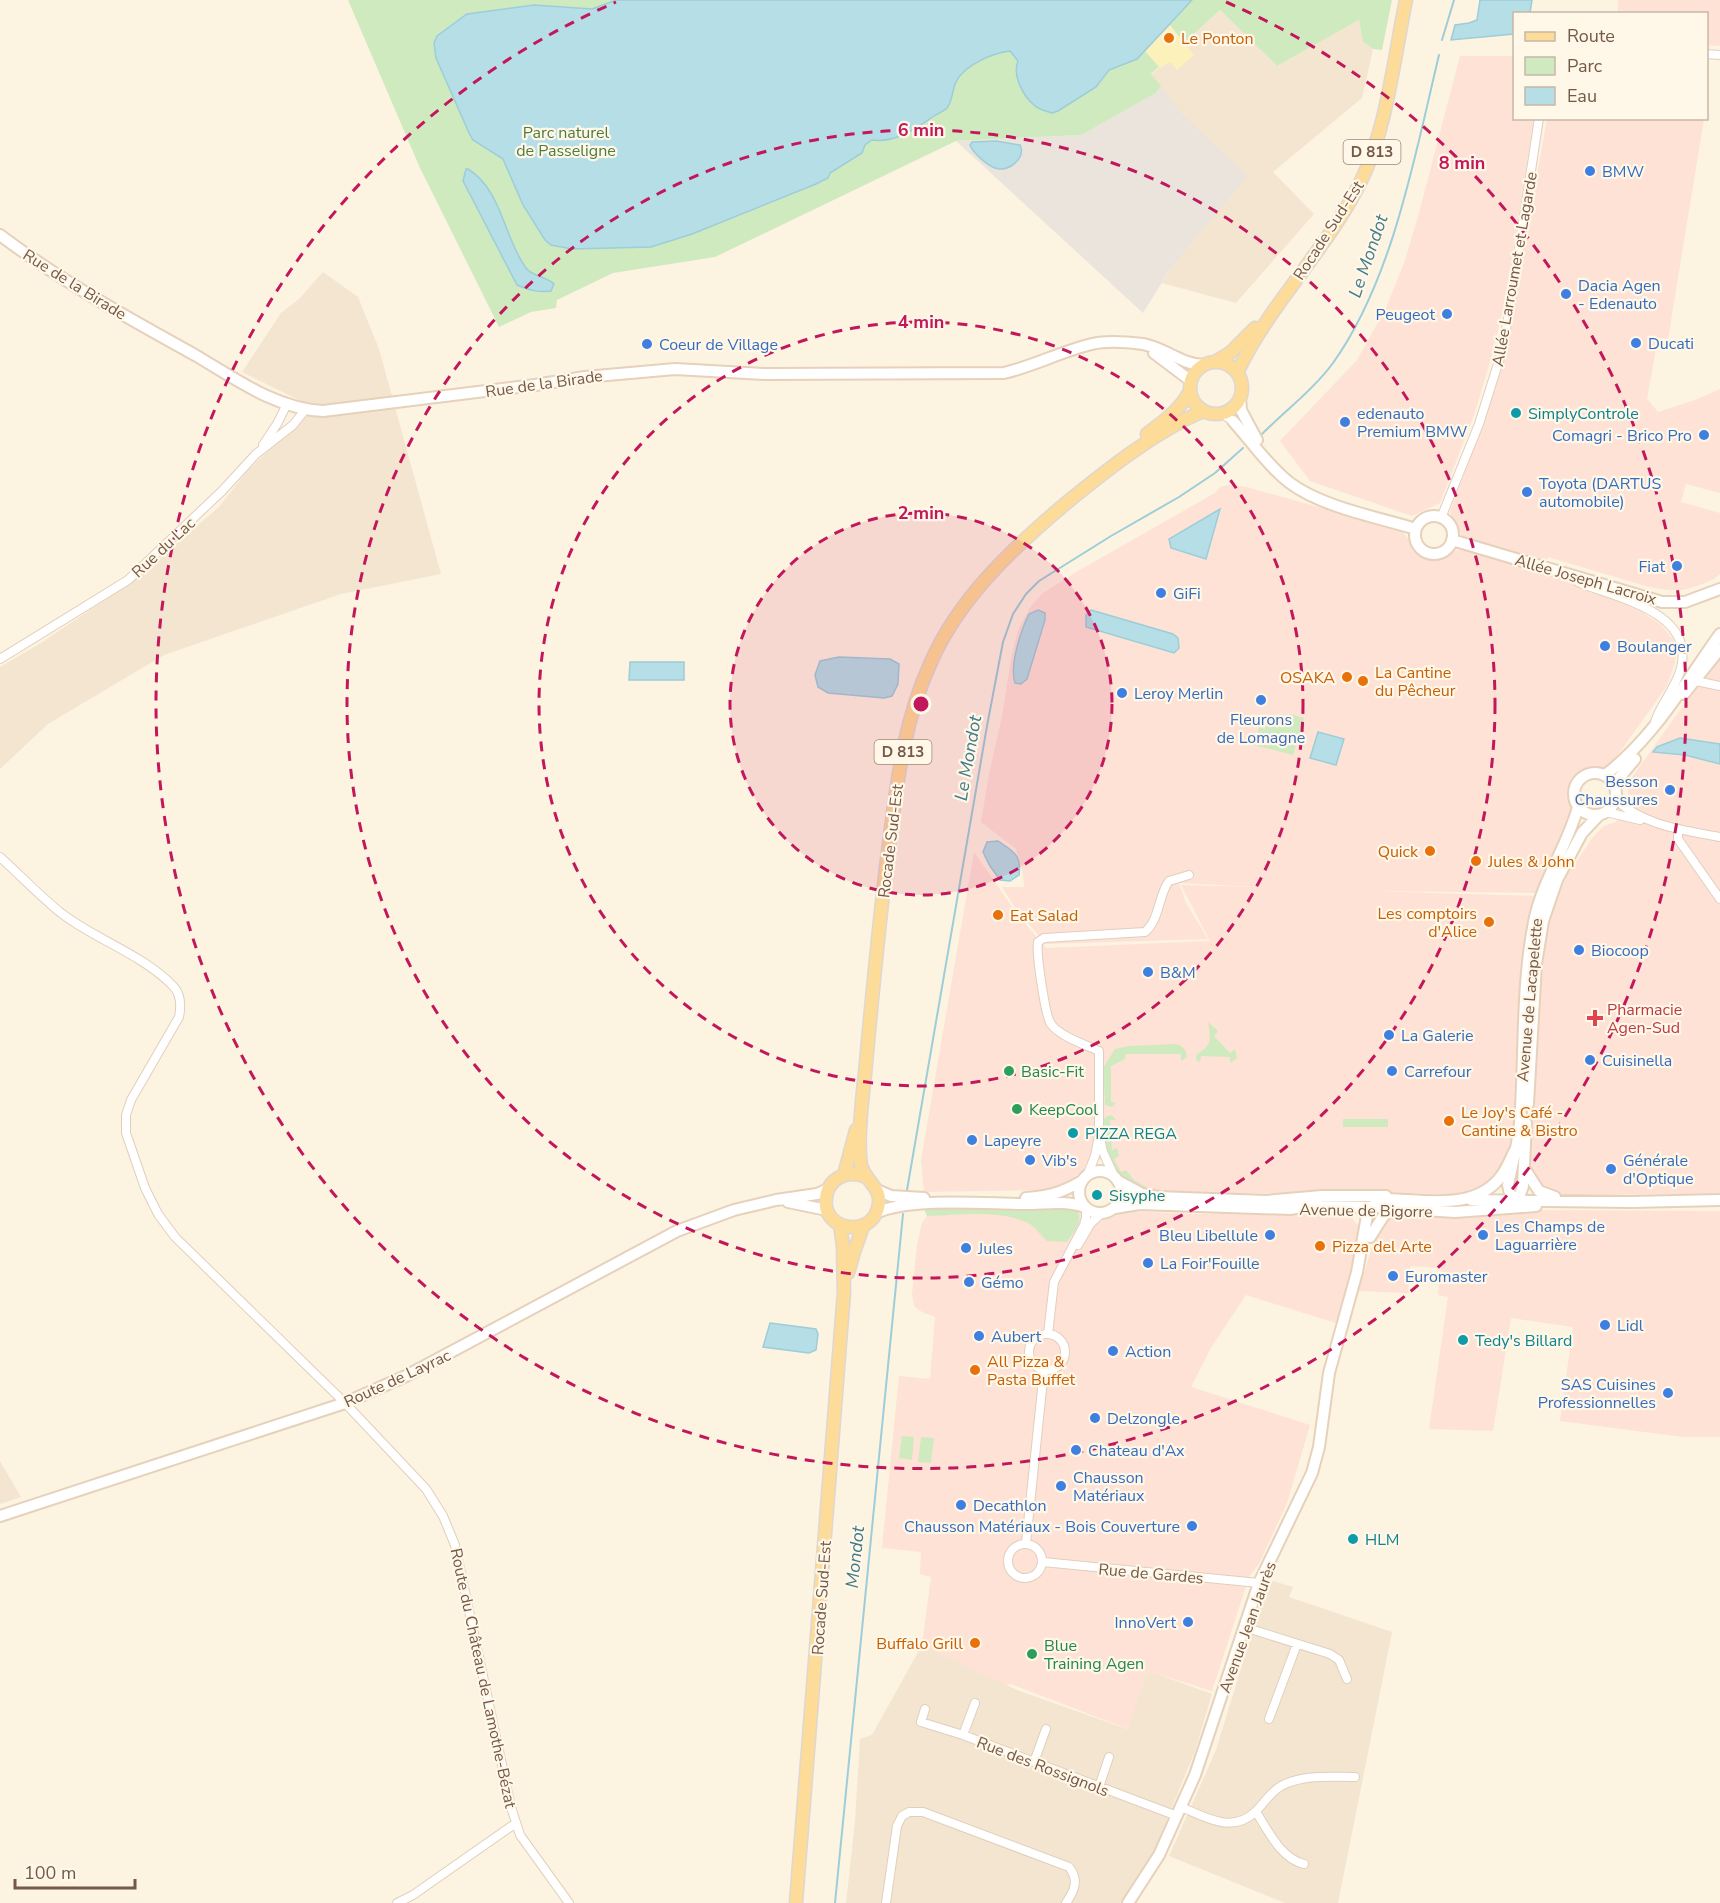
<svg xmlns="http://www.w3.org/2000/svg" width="1720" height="1903" font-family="'Nunito Sans',sans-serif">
  <rect width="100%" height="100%" fill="#fdf3e1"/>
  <path fill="#f4e5d0" d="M1220,10L1277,66L1359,20L1363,42L1373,49L1362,98L1273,172L1314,214L1236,303L1162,283L1172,266L1178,110L1151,75Z
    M323,272L358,297L379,349L441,574L341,594L164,655L48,724L0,769V667L41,643L133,581L219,507L247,471L289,431L303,402L242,372L281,313L299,299Z
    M0,1461L21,1497L0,1504Z
    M1273,1581L1293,1587L1289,1597L1392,1632L1338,1903H1285L1169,1856L1216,1750L1267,1583Z
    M922,1645L1017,1690L1127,1729L1146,1675L1154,1673L1212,1694L1195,1751L1153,1854L1120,1903H846L855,1822L860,1739L872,1735Z"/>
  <path fill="#fde2d5" d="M1618,0H1720V46L1707,45L1706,14L1618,13Z
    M1460,56H1514V118L1534,119L1505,301L1491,359L1475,412L1440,503L1412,516L1310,481L1280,441L1357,360L1386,308L1404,263L1419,213Z
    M1547,119H1704L1668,339L1658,338L1647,399L1658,412L1695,400L1720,389V493L1686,484L1681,502L1720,513V574L1712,580L1697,586L1683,590H1668L1649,587L1548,557L1546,561L1462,537L1450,512L1489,408L1511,319Z
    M1228,485L1246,487L1388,526L1402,531L1410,541L1433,559L1449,552L1465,549L1557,578L1639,610L1661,625L1673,639L1676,652L1675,663L1667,686L1604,774L1592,772L1583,774L1576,780L1571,796L1576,808L1539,893L1368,891L1538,896V902L1524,947L1518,1125L1512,1146L1499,1174L1484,1188L1466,1195L1366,1192L1167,1195L1142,1191L1130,1184L1111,1161L1091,1159L1081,1172L1068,1182L1050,1190L924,1192L921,1160L974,852L1017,914L1046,948L1210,941L1181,885L1258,887L1179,883L1186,903L1208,939L1046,944L1016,909L1002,887H1024L1023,874L1016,849L981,822L989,774L1002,716L1011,659L1018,630L1031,606L1043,593L1078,571L1215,493L1220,487Z
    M1720,660V1194L1559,1195L1540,1187L1528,1173L1530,1128L1543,953L1553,907L1568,874L1593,837L1604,826L1616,822L1628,799V783L1675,717Z
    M1080,1209L1105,1220L1126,1211L1192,1214L1301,1213L1350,1216L1362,1230L1336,1323L1246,1295L1212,1346L1191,1387L1310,1425L1287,1503L1260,1562L1249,1577L1212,1691L1154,1673L1146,1675L1128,1729L1011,1684L1005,1685L922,1645L931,1577L920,1574L921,1552L882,1548L899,1376L930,1379L935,1317L922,1312L914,1306L912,1294L917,1244L922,1223L927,1216L935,1213Z
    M1512,1210L1720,1211V1437H1683L1560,1421L1573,1327L1511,1318L1493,1431L1429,1429L1448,1297L1438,1295L1441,1268L1410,1266L1408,1293L1358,1291L1377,1232L1384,1220L1394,1217H1473Z"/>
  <path fill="#ebe4dd" d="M1161,86L1178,110L1248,176L1172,266L1143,313L956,141L1080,135L1156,93Z"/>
  <path fill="#d0eac0" d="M348,0H1392L1382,50L1373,49L1363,42L1359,20L1277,66L1220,10L1151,74L1161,86L1156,93L1081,135L956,141L715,257L613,273L557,300L556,308L531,312L499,327L420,168Z
    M1289,714L1304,718L1293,755L1254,745L1259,727L1265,729L1268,722L1278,719L1287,722Z
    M1208,1022L1218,1031L1214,1036L1230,1053L1235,1049L1237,1058L1230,1063V1057L1201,1056L1200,1062L1196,1060V1055C1212,1045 1211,1041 1208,1022Z
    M1176,1044C1183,1046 1186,1049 1187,1057L1181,1061V1054H1126L1125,1059L1111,1066V1102L1116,1103L1112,1107L1105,1105L1103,1068L1115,1049L1129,1046Z
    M1112,1115L1116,1120H1110L1112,1150L1117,1148L1119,1156L1114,1159L1121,1172L1126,1170L1134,1180L1154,1192V1194C1113,1178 1104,1163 1104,1119L1107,1116Z
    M1343,1119H1388V1127H1343Z
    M992,1207L1075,1208C1086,1220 1074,1231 1067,1242L1047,1241C1041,1236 1036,1228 1030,1224C1003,1209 957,1215 927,1216L924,1209Z
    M902,1436L914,1437L912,1460L899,1458Z
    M921,1437L934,1438L931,1463L918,1462Z"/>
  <path fill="#fdf1bb" d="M1170,25L1194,55L1177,70L1170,62L1160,68L1145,51Z"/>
  <path fill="#b6dee6" stroke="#9ccdd9" stroke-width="1.5" d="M616,0H1192L1137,59L1109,70L1096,87L1058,111L1052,113C1046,111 1039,110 1034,105C1023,96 1012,75 1018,61L1010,51C993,53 964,65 956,82C952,90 953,100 947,108C943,112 936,114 931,118C913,130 895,143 872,140L865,145L862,153L830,173L828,178L816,184L692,234L651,247L572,249L551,245L545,240L523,205L503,159L473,140L469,133L436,58L434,43L437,36L467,14L534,5L592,9Z
    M1480,0H1532L1530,13L1514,14V34L1451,40L1455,25L1469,23L1477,20Z
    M996,141L1020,145C1026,157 1011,170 999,169C989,168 973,153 970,145L972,142Z
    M466,169H468C502,190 504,238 526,268C533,277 546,276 554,284L551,291C538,293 529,290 517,285L463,181Z
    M1220,509L1206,559L1171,548L1169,539Z
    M1038,610L1045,613V620L1027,679L1021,684L1015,683C1009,666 1021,630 1029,614Z
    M1091,610L1173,634L1178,638L1179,648L1174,653L1086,627V615Z
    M839,657L890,659L899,664L898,684L892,696L884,698L828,693L818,687L815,675L820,661Z
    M630,662H684V680H629Z
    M1318,732L1344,739L1336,765L1310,758Z
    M1680,738L1720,744V764L1685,755L1653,752L1657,747Z
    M998,841C1013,851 1022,855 1019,875L1010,881L1000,880L990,866L983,852L987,842Z
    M770,1323L816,1329L818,1334L816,1350L809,1353L763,1347Z"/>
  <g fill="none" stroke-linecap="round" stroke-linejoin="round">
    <path stroke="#9ccdd9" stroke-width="2" d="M1442,40L1454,0
      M1262,434C1285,411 1313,390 1333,363C1393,279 1415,155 1439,55
      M907,1190L987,726L1003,642L1013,614L1026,594L1039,581L1111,536L1179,497L1215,473L1243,448
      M835,1903L903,1214"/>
    <g stroke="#e1cfbd" stroke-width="10">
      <path id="street" d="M1706,54L1720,55
        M1222,414L1233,421
        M263,445L277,424L287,404
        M1441,518L1479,424L1502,351L1510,308L1539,118
        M1578,582C1615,598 1695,611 1681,668C1676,688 1661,703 1655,722
        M0,659L128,580L222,491L256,454L293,425L305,410
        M1696,681L1720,686
        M1615,799C1644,826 1683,830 1720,837
        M1606,812L1640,820
        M1678,829V839L1720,899
        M0,857C20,875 40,896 61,913C96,940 142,954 173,986C181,994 181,1007 179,1017L131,1100L126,1115V1133L145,1188L158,1214L175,1237L345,1403L426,1489L443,1516L455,1545L511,1807L520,1835L569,1903
        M1100,1139L1103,1152L1115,1178
        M1087,1176L1095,1156L1099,1135V1051C1086,1045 1059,1036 1051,1024C1045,1016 1036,952 1038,942L1044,938L1145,932C1160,919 1158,896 1169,881L1189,875
        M1078,1245L1091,1223L1101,1214
        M1048,1334L1054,1282L1084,1225L1086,1218V1208
        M1029 1352a18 18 0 1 1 36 0a18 18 0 1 1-36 0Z
        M1026,1543L1044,1370
        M1008 1561a17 17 0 1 1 34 0a17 17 0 1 1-34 0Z
        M1043,1562L1259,1583
        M1244,1627L1330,1654L1339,1660L1347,1679
        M925,1709L921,1722L963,1735L1177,1816
        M1269,1719L1297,1644
        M963,1735L975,1703
        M1034,1762L1046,1729
        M1099,1787L1109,1757
        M1181,1807C1205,1817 1232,1834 1255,1812C1264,1804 1269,1793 1281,1786C1303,1774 1331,1777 1355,1777
        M1256,1812C1268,1830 1280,1858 1304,1864
        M397,1903L413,1895L516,1823
        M886,1903L897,1826L902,1816L909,1812H923L1069,1867C1079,1880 1075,1890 1066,1903"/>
    </g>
    <g stroke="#e6d1bb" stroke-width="14">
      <path id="secondary" d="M0,235C61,281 128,318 195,355C234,378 276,409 323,411L535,385L585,377L675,369L764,374L1004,373C1034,366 1062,351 1092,344C1108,340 1127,342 1143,344C1165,348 1182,365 1204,365
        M1154,353L1191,381
        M1240,398L1241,410L1257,440
        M1233,421C1251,441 1268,466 1290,483C1322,507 1377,517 1416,529
        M1415 535a19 19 0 1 1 38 0a19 19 0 1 1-38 0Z
        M1452,540L1662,602H1685L1720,589
        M1684,694L1720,649
        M1574 794a21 21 0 1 1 42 0a21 21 0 1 1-42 0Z
        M1605,775C1653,739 1685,683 1720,634
        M1614,784L1635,759
        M1528,1104L1536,964L1543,921L1557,880L1582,833L1599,815
        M1524,1168L1539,1191L1555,1197
        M1079 1192a21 21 0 1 1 42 0a21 21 0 1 1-42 0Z
        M1118,1181L1142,1194L1158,1197L1266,1201L1322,1196H1386
        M877,1190L891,1196L924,1198
        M1026,1198C1050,1196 1061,1193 1082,1181
        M1471,1200L1632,1202L1720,1200
        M788,1202L827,1210
        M1517,1202L1510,1194L1508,1185C1512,1165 1518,1144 1520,1123C1525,1056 1521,987 1534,922C1542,881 1567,847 1578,807
        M1517,1203L1523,1186L1526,1123
        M1115,1208L1139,1204L1290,1209L1307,1206L1377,1207L1455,1212L1536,1206
        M876,1213C908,1197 987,1204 1025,1204C1045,1204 1065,1200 1085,1207
        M1370,1237L1384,1215L1395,1210
        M0,1516L345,1403L406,1376L677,1231L734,1210L776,1200L817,1194L828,1189
        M1128,1903L1159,1855L1195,1775L1259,1583L1312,1473L1319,1447L1329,1373L1357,1272L1368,1210C1382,1197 1388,1199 1407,1200C1440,1202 1480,1206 1502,1175C1507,1168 1511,1158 1515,1150"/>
    </g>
    <g stroke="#ded7d3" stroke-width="15">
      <path id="primary" d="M1190 388a26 26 0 1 1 52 0a26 26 0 1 1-52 0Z
        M1215,362L1230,353L1255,328
        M1237,373C1269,304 1327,250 1361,181C1387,128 1394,58 1406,0
        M1147,434C1164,421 1180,410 1190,391
        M844,1175L856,1130
        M866,1177C848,1169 828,1178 826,1198C821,1230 870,1239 878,1208C884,1188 865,1182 861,1165C857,1142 862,1099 865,1074C872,997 879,921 889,844C897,782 904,720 931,662C959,598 1013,548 1065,504C1108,469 1153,433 1203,411
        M848,1273L854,1252L863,1226
        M796,1903L844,1292L843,1246L840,1225"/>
    </g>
    <use href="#street" stroke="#fff" stroke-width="8"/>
    <use href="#secondary" stroke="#fff" stroke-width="10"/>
    <use href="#primary" stroke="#fddb98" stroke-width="12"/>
  </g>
  <circle cx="921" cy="704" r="191" fill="#c2185b" fill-opacity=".12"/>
  <g fill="none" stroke="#c2185b" stroke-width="3" stroke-dasharray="10 8">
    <circle cx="921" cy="704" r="191"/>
    <circle cx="921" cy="704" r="382"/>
    <circle cx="921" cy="704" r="574"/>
    <path d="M1226 2A765 765 0 1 1 616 2"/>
  </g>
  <g fill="#e8710a" stroke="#fff7e8" stroke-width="2">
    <circle cx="1169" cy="38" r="6"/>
    <circle cx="1347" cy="677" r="6"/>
    <circle cx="1363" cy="681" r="6"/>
    <circle cx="1430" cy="851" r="6"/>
    <circle cx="1476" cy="861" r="6"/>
    <circle cx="998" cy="915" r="6"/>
    <circle cx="1489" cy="922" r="6"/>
    <circle cx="1449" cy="1121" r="6"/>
    <circle cx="1320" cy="1246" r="6"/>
    <circle cx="975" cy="1370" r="6"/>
    <circle cx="975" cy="1643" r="6"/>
  </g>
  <g fill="#3f7fe0" stroke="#fff7e8" stroke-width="2">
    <circle cx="1590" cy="171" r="6"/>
    <circle cx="1566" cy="294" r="6"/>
    <circle cx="1447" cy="314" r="6"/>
    <circle cx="1636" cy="343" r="6"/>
    <circle cx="647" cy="344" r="6"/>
    <circle cx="1345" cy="422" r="6"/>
    <circle cx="1704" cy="435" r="6"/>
    <circle cx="1527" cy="492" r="6"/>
    <circle cx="1677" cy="566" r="6"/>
    <circle cx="1161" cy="593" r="6"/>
    <circle cx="1605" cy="646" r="6"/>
    <circle cx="1122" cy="693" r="6"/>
    <circle cx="1261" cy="700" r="6"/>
    <circle cx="1670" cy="790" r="6"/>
    <circle cx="1579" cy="950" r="6"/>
    <circle cx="1148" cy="972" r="6"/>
    <circle cx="1389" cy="1035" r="6"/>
    <circle cx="1590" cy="1060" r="6"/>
    <circle cx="1392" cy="1071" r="6"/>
    <circle cx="972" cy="1140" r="6"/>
    <circle cx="1030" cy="1160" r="6"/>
    <circle cx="1611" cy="1169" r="6"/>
    <circle cx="1270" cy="1235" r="6"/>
    <circle cx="1483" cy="1235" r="6"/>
    <circle cx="966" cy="1248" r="6"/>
    <circle cx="1148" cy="1263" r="6"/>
    <circle cx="1393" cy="1276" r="6"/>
    <circle cx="969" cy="1282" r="6"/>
    <circle cx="1605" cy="1325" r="6"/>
    <circle cx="979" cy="1336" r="6"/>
    <circle cx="1113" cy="1351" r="6"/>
    <circle cx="1668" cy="1393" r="6"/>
    <circle cx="1095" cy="1418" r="6"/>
    <circle cx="1076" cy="1450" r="6"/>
    <circle cx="1061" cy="1486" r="6"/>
    <circle cx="961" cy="1505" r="6"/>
    <circle cx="1192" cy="1526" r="6"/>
    <circle cx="1188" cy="1622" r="6"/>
  </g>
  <g fill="#0f9aa8" stroke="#fff7e8" stroke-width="2">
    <circle cx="1516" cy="413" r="6"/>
    <circle cx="1073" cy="1133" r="6"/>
    <circle cx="1097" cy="1195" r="6"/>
    <circle cx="1463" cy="1340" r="6"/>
    <circle cx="1353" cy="1539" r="6"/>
  </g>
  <path fill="#e0444e" stroke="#fff7e8" stroke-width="2" d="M1592 1009h6v6h6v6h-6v6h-6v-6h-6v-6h6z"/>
  <g fill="#2e9e5b" stroke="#fff7e8" stroke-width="2">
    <circle cx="1009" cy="1071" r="6"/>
    <circle cx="1017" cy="1109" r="6"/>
    <circle cx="1032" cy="1654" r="6"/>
  </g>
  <g text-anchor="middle" stroke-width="4.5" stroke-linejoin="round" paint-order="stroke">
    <g fill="#fff7e8" stroke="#9e8878" stroke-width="1.5">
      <rect x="1343.5" y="140" width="57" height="24" rx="4.5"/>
      <rect x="874.5" y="740" width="57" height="24" rx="4.5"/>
    </g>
    <g font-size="15" font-weight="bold" fill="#755948">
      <text x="1372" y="157">D 813</text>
      <text x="903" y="757">D 813</text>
    </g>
    <g font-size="16" fill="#c56008" stroke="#fff7e8" text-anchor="start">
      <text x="1181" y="44">Le Ponton</text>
      <text x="1375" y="678">La Cantine<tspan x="1375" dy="18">du Pêcheur</tspan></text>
      <text x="1335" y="683" text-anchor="end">OSAKA</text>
      <text x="1418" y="857" text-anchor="end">Quick</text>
      <text x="1488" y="867">Jules &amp; John</text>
      <text x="1477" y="919" text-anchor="end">Les comptoirs<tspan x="1477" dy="18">d'Alice</tspan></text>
      <text x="1010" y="921">Eat Salad</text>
      <text x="1461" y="1118">Le Joy's Café -<tspan x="1461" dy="18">Cantine &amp; Bistro</tspan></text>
      <text x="1332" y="1252">Pizza del Arte</text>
      <text x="987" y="1367">All Pizza &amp;<tspan x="987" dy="18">Pasta Buffet</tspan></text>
      <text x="963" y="1649" text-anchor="end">Buffalo Grill</text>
    </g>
    <g font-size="16" fill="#4f7b3f" stroke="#fff7e8">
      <text x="566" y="138">Parc naturel<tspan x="566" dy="18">de Passeligne</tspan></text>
    </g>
    <g font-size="16" fill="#366cbe" stroke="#fff7e8" text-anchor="start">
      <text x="1602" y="177">BMW</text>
      <text x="1578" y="291">Dacia Agen<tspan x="1578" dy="18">- Edenauto</tspan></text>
      <text x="1435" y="320" text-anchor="end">Peugeot</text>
      <text x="1648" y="349">Ducati</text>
      <text x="659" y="350">Coeur de Village</text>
      <text x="1357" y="419">edenauto<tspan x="1357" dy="18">Premium BMW</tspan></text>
      <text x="1692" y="441" text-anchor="end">Comagri - Brico Pro</text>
      <text x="1539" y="489">Toyota (DARTUS<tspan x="1539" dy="18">automobile)</tspan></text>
      <text x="1665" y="572" text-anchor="end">Fiat</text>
      <text x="1173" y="599">GiFi</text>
      <text x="1617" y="652">Boulanger</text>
      <text x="1134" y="699">Leroy Merlin</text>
      <text x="1261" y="725" text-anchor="middle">Fleurons<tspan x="1261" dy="18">de Lomagne</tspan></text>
      <text x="1658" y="787" text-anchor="end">Besson<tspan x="1658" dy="18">Chaussures</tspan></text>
      <text x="1591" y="956">Biocoop</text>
      <text x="1160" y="978">B&amp;M</text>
      <text x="1401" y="1041">La Galerie</text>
      <text x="1602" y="1066">Cuisinella</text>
      <text x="1404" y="1077">Carrefour</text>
      <text x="984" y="1146">Lapeyre</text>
      <text x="1042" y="1166">Vib's</text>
      <text x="1623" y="1166">Générale<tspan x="1623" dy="18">d'Optique</tspan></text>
      <text x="1495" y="1232">Les Champs de<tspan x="1495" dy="18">Laguarrière</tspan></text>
      <text x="1258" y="1241" text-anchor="end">Bleu Libellule</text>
      <text x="978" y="1254">Jules</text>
      <text x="1160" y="1269">La Foir'Fouille</text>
      <text x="1405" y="1282">Euromaster</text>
      <text x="981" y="1288">Gémo</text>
      <text x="1617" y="1331">Lidl</text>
      <text x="991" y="1342">Aubert</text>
      <text x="1125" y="1357">Action</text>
      <text x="1656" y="1390" text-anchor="end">SAS Cuisines<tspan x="1656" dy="18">Professionnelles</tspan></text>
      <text x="1107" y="1424">Delzongle</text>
      <text x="1088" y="1456">Chateau d'Ax</text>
      <text x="1073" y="1483">Chausson<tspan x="1073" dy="18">Matériaux</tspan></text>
      <text x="973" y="1511">Decathlon</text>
      <text x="1180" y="1532" text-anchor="end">Chausson Matériaux - Bois Couverture</text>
      <text x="1176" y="1628" text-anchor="end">InnoVert</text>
    </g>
    <g font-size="16" fill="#755948" stroke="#fff7e8">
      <text transform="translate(1328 230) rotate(-57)" y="6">Rocade Sud-Est</text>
      <text transform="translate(1514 269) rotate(-80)" y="6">Allée Larroumet et Lagarde</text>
      <text transform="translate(75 284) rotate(32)" y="6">Rue de la Birade</text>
      <text transform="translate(544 383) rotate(-8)" y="6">Rue de la Birade</text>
      <text transform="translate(163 547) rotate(-43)" y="6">Rue du Lac</text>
      <text transform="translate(1586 579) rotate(16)" y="6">Allée Joseph Lacroix</text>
      <text transform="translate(890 841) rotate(-83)" y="6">Rocade Sud-Est</text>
      <text transform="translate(1529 1000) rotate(-85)" y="6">Avenue de Lacapelette</text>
      <text transform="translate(1366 1210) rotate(1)" y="6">Avenue de Bigorre</text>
      <text transform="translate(397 1378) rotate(-25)" y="6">Route de Layrac</text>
      <text transform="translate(1151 1573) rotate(5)" y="6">Rue de Gardes</text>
      <text transform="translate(821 1598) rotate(-86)" y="6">Rocade Sud-Est</text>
      <text transform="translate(1247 1627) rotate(-70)" y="6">Avenue Jean Jaurès</text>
      <text transform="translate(484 1678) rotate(78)" y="6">Route du Château de Lamothe-Bézat</text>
      <text transform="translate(1043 1766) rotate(21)" y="6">Rue des Rossignols</text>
    </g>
    <g font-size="16" fill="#0d838f" stroke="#fff7e8" text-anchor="start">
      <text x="1528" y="419">SimplyControle</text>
      <text x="1085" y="1139">PIZZA REGA</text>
      <text x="1109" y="1201">Sisyphe</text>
      <text x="1475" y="1346">Tedy's Billard</text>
      <text x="1365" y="1545">HLM</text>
    </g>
    <g font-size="16" fill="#be3a42" stroke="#fff7e8" text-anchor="start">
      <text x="1607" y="1015">Pharmacie<tspan x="1607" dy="18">Agen-Sud</tspan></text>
    </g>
    <g font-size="16" fill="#27864d" stroke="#fff7e8" text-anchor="start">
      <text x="1021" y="1077">Basic-Fit</text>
      <text x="1029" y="1115">KeepCool</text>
      <text x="1044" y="1651">Blue<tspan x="1044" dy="18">Training Agen</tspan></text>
    </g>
    <g font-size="18" font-style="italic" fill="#417a89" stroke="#fff7e8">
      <text transform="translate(1368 256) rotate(-71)" y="6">Le Mondot</text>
      <text transform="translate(968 758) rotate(-80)" y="6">Le Mondot</text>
      <text transform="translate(855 1557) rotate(-84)" y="6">Mondot</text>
    </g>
  </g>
  <circle cx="921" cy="704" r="9" fill="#c2185b" stroke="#fff7e8" stroke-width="3"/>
  <g font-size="18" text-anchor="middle" font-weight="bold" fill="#c2185b" stroke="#fff7e8" stroke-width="4.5" stroke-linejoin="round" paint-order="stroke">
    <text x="921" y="136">6 min</text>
    <text x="1462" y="169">8 min</text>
    <text x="921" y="328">4 min</text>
    <text x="921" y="519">2 min</text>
  </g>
  <rect x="1513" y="12" width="195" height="108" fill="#fff7e8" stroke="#c8b8a8" stroke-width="1.5"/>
  <rect x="1525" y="32" width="30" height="9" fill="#fddb98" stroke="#c8b8a8" stroke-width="1.5"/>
  <text x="1567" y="42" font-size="18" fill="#755948">Route</text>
  <rect x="1525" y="57" width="30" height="18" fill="#d0eac0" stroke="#c8b8a8" stroke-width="1.5"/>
  <text x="1567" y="72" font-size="18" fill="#755948">Parc</text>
  <rect x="1525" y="87" width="30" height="18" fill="#b6dee6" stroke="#c8b8a8" stroke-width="1.5"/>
  <text x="1567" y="102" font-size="18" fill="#755948">Eau</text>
  <path d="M15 1879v9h120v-9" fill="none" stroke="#755948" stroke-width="3"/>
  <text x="24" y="1879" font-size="18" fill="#755948" stroke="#fff7e8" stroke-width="4.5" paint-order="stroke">100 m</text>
</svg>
